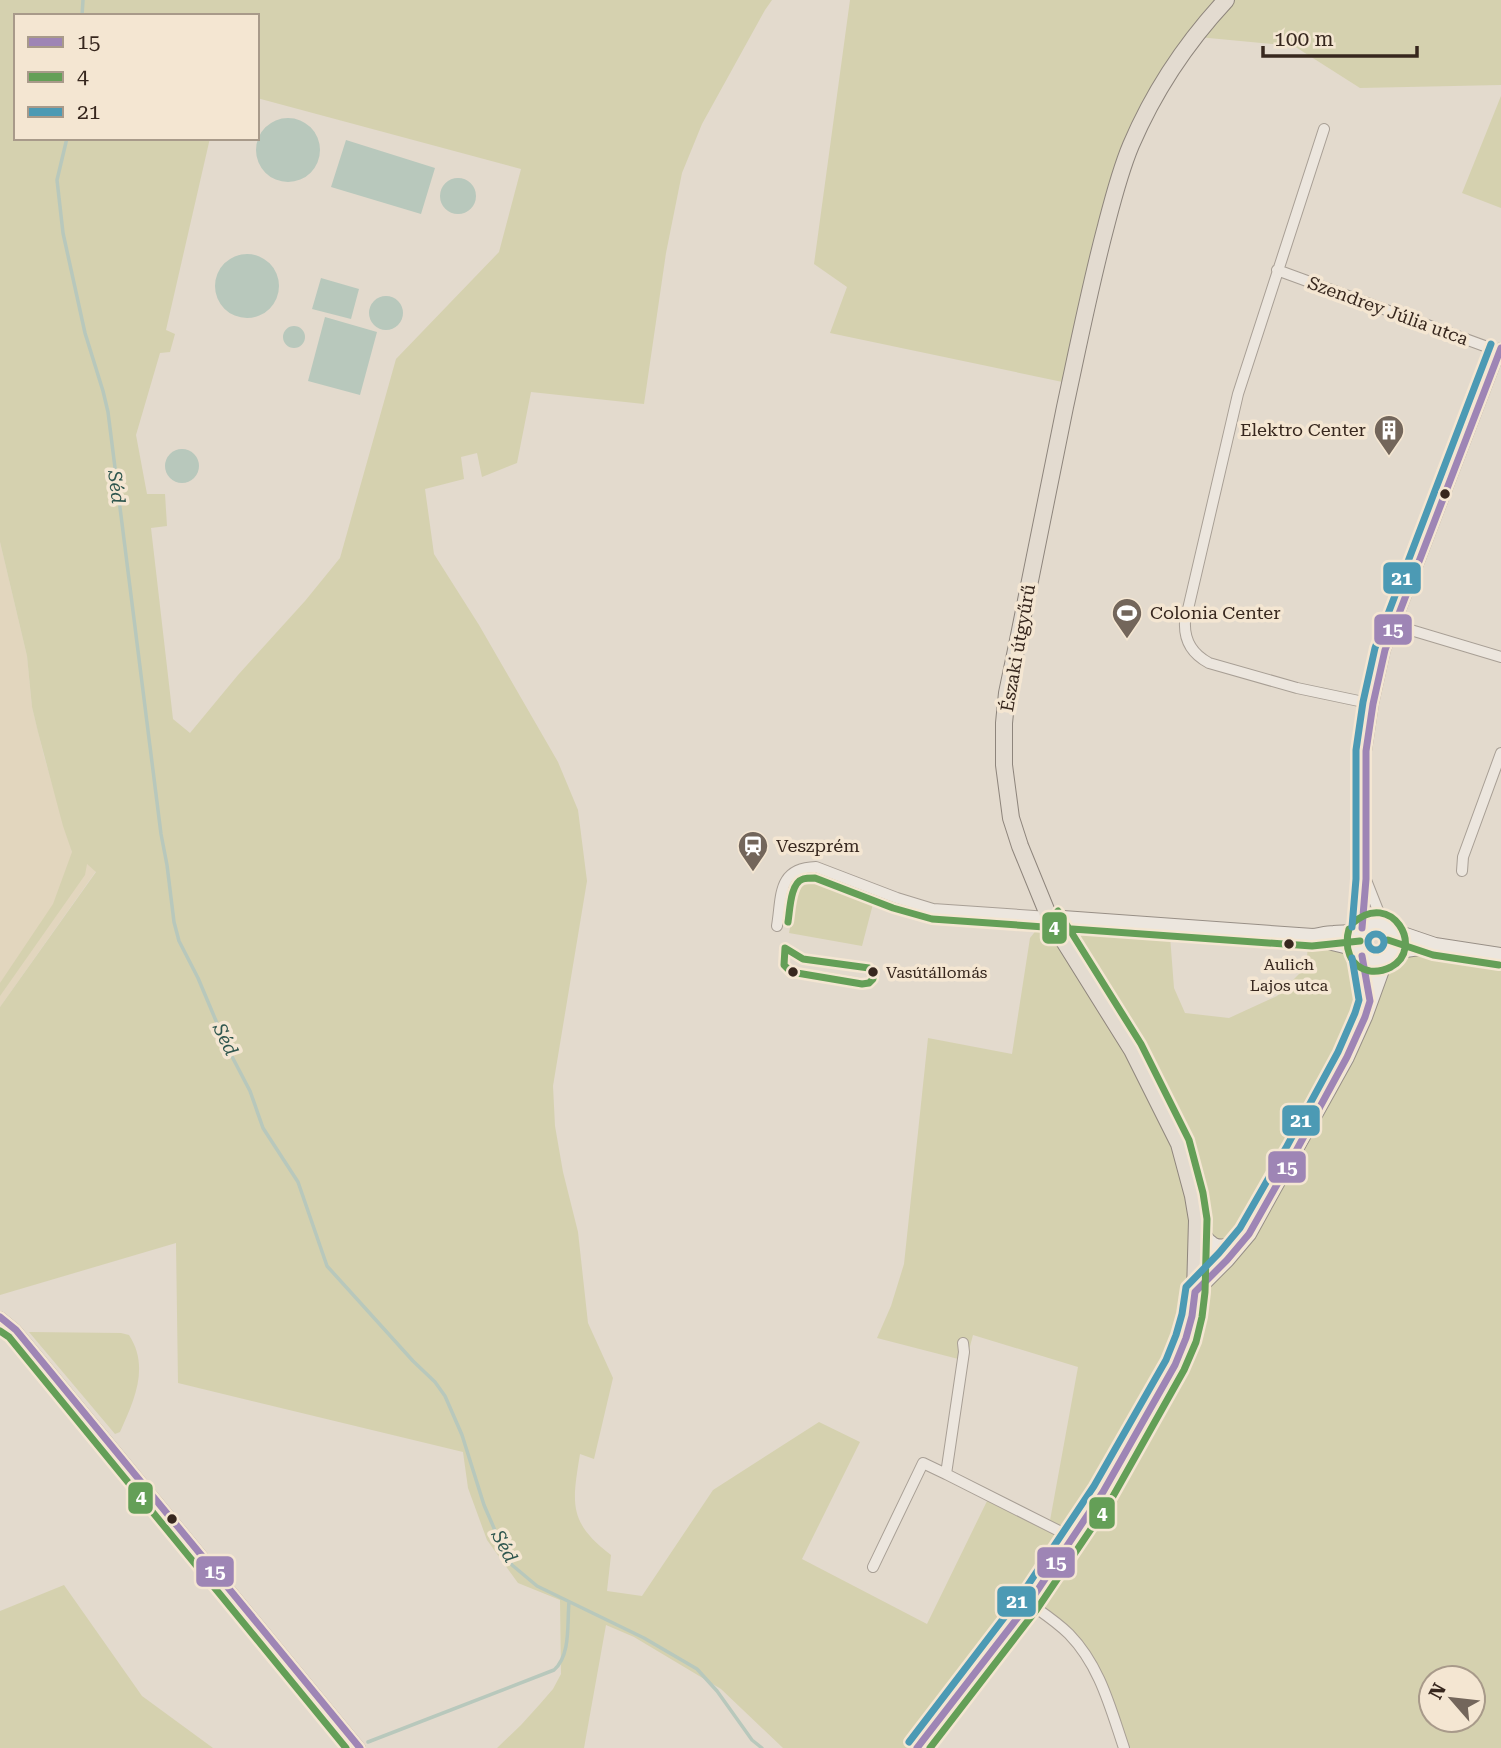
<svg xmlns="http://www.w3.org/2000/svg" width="1501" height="1748" font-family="'Roboto Serif',serif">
  <rect width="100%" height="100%" fill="#e3dacd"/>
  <path fill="#e2d6be" d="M0,542L27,656L32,707L44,756L72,852L96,871L0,1007Z"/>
  <path fill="#d5d1af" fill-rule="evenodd" d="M0,0H772L765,10L702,124L682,173L666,253L644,404L531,392L517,463L482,477L477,453L461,457L464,479L425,489L434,554L479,625L558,762L578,810L587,881L553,1086L555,1126L563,1172L578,1232L588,1323L613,1378L594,1459L580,1454C572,1504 568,1522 611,1555L607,1591L642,1596L713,1490L819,1422L860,1442L802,1559L927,1624L989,1497L1049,1526L1078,1367L973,1335L966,1361L877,1338L891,1306L904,1264L928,1038L1012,1054L1030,938L1041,924L1052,915L1169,923L1174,988L1185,1013L1229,1018L1277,996L1306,967L1309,935L1357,950L1368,996L1387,959L1445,946L1501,953V1748H1125L1095,1666L1029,1601L917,1748H783L721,1689L634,1637L606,1625L584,1748H497L521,1725L540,1704L553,1689L561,1674L560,1600L518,1583L487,1540L468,1488L463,1452L178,1383L176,1243L0,1295V1007L96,872L87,864L85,875L0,996V983L53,904L72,852L63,826L38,732L32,707L27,656L0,542ZM16,16H257V98L521,169L499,252L396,359L340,558L305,601L238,675L190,733L173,719L151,528L167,526L165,494H147L136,435L160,353L170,352L175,334L166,330L210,138H16ZM1431,1678H1473V1720H1431Z
    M850,0H1501V85L1360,88L1294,46L1198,37L1132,147L1072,384L830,333L847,287L814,264Z
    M1501,96V208L1462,193Z
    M813,881L873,904L862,946L789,933L798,887L802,883Z
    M821,971L875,980L871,985L864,987L820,979Z
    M29,1332L121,1333L129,1335C150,1367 134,1401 120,1432L115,1434Z
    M64,1585L142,1696L213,1748H0V1611Z"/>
  <path fill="#b8c8bc" d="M256 150a32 32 0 1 1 64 0a32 32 0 1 1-64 0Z
    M346,140L435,168L421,214L331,187Z
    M440 196a18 18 0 1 1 36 0a18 18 0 1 1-36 0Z
    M215 286a32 32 0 1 1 64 0a32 32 0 1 1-64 0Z
    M321,278L359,289L351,319L312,309Z
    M369 313a17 17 0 1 1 34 0a17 17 0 1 1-34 0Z
    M325,317L377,332L360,395L308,381Z
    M283 337a11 11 0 1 1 22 0a11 11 0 1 1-22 0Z
    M165 466a17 17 0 1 1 34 0a17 17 0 1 1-34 0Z"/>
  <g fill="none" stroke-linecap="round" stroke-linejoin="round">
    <path stroke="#b8c8bc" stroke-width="3.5" d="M82,16L83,0
      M67,138L57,180L63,233L85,333L103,391L108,412L161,834L167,865L174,922L179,941L198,978L227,1047L250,1091L263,1128L298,1182L327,1266L413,1361L435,1382L445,1396L462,1435L484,1505L503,1549L512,1565L537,1586L644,1638L697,1669L717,1691L752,1740L762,1748
      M368,1742L554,1670C571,1655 567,1624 569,1602"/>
    <g stroke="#a89f95" stroke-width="12">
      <path id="street" d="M1324,129L1238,394L1185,622C1184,641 1192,654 1209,663L1297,688L1373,704
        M1277,270L1501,352
        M1394,625L1501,657
        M1462,871L1463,857L1501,753
        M1366,880L1383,923
        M777,926C782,896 777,868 816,867L897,898L933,909L1049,917
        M1362,928L1366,879V751L1373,704L1385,650L1501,348
        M0,1317L16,1330L360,1748
        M963,1343L964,1352L946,1474L1073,1538
        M873,1567L923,1463L946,1474
        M1029,1603C1043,1613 1057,1622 1069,1634C1100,1666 1110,1707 1124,1748"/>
    </g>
    <g stroke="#988f86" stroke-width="16">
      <path id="secondary" d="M1049,917L1313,936C1320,935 1327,933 1334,933C1341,932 1349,933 1356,931C1363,930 1366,922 1375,922C1379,922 1381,923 1385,925C1390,928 1393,932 1394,937C1401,970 1344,968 1359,931
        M1391,930L1435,945L1501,955
        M1314,937L1332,943L1357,949
        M1392,952L1433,946
        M1362,956L1370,1000
        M1198,1221C1206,1246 1218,1254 1242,1239
        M1195,1292L1227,1260L1249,1234L1347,1057L1365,1017L1386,959"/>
    </g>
    <g stroke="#8e857c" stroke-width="18">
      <path id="primary" d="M917,1748L1029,1603L1103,1492L1175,1365L1186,1338L1192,1316L1195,1292L1197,1220L1193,1196L1179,1144L1132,1050L1049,917L1020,846L1011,818L1004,765V723L1007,693C1027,598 1046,503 1065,407C1078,347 1090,286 1106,226C1113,199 1120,171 1131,145C1154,91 1186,43 1226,0"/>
    </g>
    <use href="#street" stroke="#ece6de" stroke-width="10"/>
    <use href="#secondary" stroke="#ece6de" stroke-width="14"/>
    <use href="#primary" stroke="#e3dbd0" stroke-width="16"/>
    <g stroke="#f4e6d2" stroke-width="12">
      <path id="bus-1" d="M1362,928L1366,879V751L1373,704L1385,650L1501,348
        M0,1317L16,1330L360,1748
        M917,1748L1029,1603L1103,1492L1175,1365L1186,1338L1192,1316L1195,1292L1227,1260L1249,1234L1296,1151L1347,1057L1365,1017L1370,1001L1362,956"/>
    </g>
    <g stroke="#f4e6d2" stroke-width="12">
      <path id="bus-2" d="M788,922C790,911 790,883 803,879C806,878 811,878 815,878L893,908L932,919L1312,946L1360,941
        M1349,929C1344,947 1349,967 1370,971C1378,972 1385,970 1391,967C1426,948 1391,889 1353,923
        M1388,940L1433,955L1499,965
        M785,948L803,959L869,968L873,973V979L869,983L862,984L791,972L784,965Z
        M0,1331L9,1337L346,1748
        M930,1748L1037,1609L1112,1498L1184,1370L1196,1342L1202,1317L1205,1292L1207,1219L1203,1193L1189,1140L1141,1044L1058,911"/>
    </g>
    <g stroke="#f4e6d2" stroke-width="12">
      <path id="bus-3" d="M1352,927L1356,879V750L1363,702L1375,648L1491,344
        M1368 942a8 8 0 1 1 16 0a8 8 0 1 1-16 0Z
        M909,1742L1020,1597L1094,1486L1166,1360L1176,1335L1182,1314L1186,1287L1219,1253L1240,1228L1287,1146L1338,1052L1355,1013L1359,1000L1352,958"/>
    </g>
    <use href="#bus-1" stroke="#9e85b5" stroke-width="7"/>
    <use href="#bus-2" stroke="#649f57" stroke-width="7"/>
    <use href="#bus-3" stroke="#4c9ab4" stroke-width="7"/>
  </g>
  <defs>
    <g id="building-pin" transform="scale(1.575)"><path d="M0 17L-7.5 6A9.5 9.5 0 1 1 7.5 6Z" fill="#73665b" stroke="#f4e6d2"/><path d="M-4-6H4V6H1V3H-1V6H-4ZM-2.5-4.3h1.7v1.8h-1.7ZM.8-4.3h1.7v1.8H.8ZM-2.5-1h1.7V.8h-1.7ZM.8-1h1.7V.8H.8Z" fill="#fff"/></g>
    <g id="stadium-pin" transform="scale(1.575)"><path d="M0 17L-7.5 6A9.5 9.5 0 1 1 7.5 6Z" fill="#73665b" stroke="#f4e6d2"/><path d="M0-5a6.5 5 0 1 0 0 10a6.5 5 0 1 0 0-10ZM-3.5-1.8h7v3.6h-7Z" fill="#fff"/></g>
    <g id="station-pin" transform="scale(1.575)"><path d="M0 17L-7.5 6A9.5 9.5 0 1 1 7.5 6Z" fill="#73665b" stroke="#f4e6d2"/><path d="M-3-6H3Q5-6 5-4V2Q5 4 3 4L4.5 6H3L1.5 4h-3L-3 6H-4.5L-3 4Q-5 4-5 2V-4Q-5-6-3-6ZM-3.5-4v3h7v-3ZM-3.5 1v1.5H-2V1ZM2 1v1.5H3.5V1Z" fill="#fff"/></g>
  </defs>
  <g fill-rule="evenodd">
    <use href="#building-pin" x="1389" y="430"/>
    <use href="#stadium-pin" x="1127" y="613"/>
    <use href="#station-pin" x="753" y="846"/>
  </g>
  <g fill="#37271e" stroke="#f4e6d2" stroke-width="2.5">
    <circle cx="1445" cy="494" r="6"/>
    <circle cx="1289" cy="944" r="6"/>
    <circle cx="793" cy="972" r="6"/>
    <circle cx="873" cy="972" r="6"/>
    <circle cx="172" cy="1519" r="6"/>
  </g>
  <g text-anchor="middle" stroke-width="7" stroke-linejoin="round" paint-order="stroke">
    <g font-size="16" fill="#37271e" stroke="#f4e6d2">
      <text x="1289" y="970">Aulich<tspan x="1289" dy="21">Lajos utca</tspan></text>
      <text x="886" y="978" text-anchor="start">Vasútállomás</text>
    </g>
    <g font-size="18" fill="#37271e" stroke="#f4e6d2">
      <text transform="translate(1388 311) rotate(20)" y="6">Szendrey Júlia utca</text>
      <text transform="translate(1018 648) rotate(-80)" y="6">Északi útgyűrű</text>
    </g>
    <g font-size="18" fill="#37271e" stroke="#f4e6d2" text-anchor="start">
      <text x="1366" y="436" text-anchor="end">Elektro Center</text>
      <text x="1150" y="619">Colonia Center</text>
      <text x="776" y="852">Veszprém</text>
    </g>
    <g font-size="19" font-style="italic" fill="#2e564e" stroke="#f4e6d2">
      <text transform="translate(117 487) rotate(83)" y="7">Séd</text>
      <text transform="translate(226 1039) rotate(64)" y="7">Séd</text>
      <text transform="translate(505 1546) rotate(62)" y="7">Séd</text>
    </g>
  </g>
  <g stroke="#f4e6d2" stroke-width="2.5">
    <rect x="1382" y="561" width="40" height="34" rx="7" fill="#4c9ab4"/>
    <rect x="1373" y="613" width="40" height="33" rx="7" fill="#9e85b5"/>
    <rect x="1041" y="911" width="27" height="34" rx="7" fill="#649f57"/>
    <rect x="1281" y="1104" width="40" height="33" rx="7" fill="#4c9ab4"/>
    <rect x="1267" y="1150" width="40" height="34" rx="7" fill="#9e85b5"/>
    <rect x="127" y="1481" width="27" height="34" rx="7" fill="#649f57"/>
    <rect x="1088" y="1496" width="28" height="34" rx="7" fill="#649f57"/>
    <rect x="1036" y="1546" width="40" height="33" rx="7" fill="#9e85b5"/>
    <rect x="195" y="1555" width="40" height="33" rx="7" fill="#9e85b5"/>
    <rect x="996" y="1585" width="41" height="33" rx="7" fill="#4c9ab4"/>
  </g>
  <g font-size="19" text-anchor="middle" font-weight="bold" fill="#fff">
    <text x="1402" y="585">21</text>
    <text x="1393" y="636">15</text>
    <text x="1054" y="934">4</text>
    <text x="1301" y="1127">21</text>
    <text x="1287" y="1174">15</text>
    <text x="141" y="1504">4</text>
    <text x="1102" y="1520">4</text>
    <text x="1056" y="1569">15</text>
    <text x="215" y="1578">15</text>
    <text x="1017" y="1608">21</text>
  </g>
  <rect x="14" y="14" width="245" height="126" fill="#f4e6d2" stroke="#a89a8a" stroke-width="2"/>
  <rect x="28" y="37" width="35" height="10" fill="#9e85b5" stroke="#a89a8a" stroke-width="2"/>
  <text x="77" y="49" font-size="21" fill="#37271e">15</text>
  <rect x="28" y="72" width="35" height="10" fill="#649f57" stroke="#a89a8a" stroke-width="2"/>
  <text x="77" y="84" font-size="21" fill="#37271e">4</text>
  <rect x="28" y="107" width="35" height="10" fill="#4c9ab4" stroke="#a89a8a" stroke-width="2"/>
  <text x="77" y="119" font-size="21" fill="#37271e">21</text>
  <g transform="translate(1452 1699) rotate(298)"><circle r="33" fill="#f4e6d2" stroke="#a89a8a" stroke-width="2"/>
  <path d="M0-5L12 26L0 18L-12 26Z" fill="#73665b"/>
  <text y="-10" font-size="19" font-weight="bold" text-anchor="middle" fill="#37271e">N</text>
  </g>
  <path d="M1263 46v10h154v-10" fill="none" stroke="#37271e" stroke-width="3.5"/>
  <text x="1274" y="46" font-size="21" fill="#37271e" stroke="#f4e6d2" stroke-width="5" paint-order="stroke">100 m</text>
</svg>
